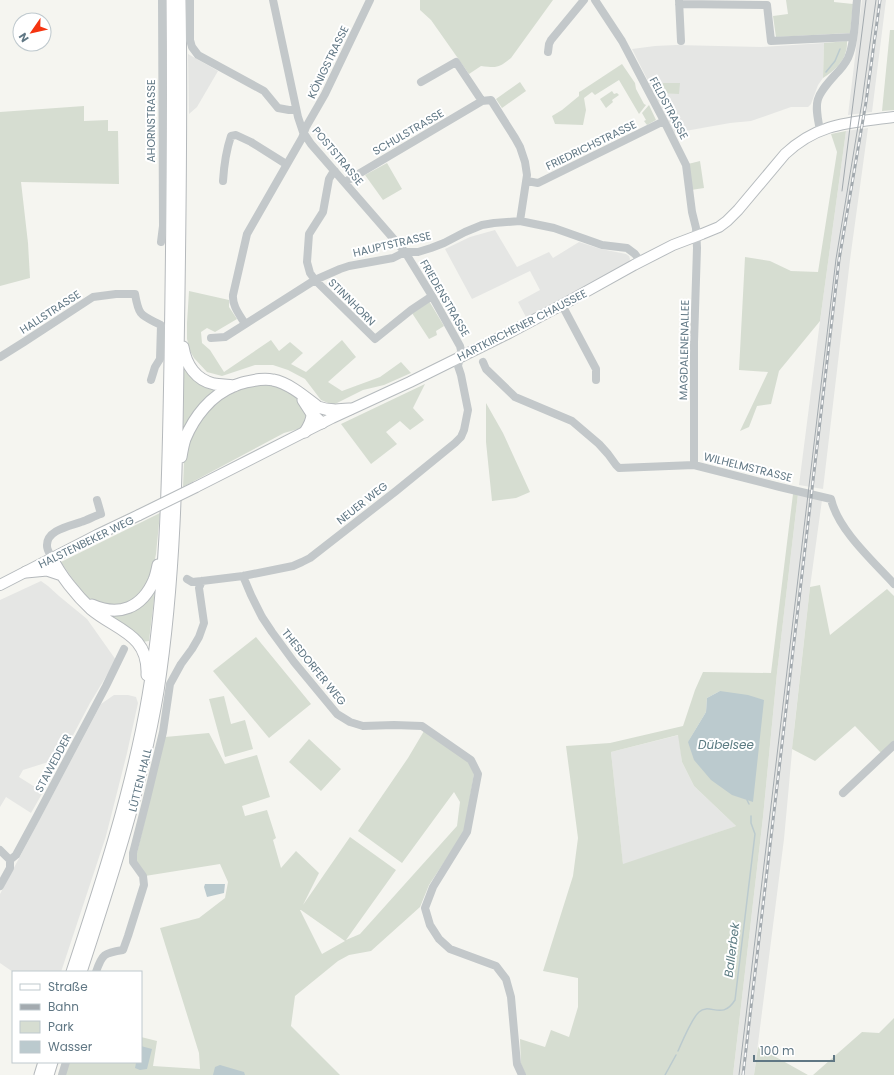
<svg xmlns="http://www.w3.org/2000/svg" width="894" height="1075" font-family="Poppins,sans-serif">
  <rect width="100%" height="100%" fill="#f5f5f0"/>
  <path fill="#e5e6e4" d="M862,0H886L872,112L848,115Z
    M824,43L823,78L818,85L811,104L808,107H791L751,121L730,123L674,133L632,49L655,46L676,45L761,47Z
    M188,54L218,71L197,107L189,114Z
    M868,128L850,260L823,489L799,485L820,321L846,131Z
    M495,230L517,267L549,252L553,258L579,242L601,249L626,254L629,256L630,259L629,262L618,269L526,317L518,302L540,290L530,271L472,299L445,249L470,237Z
    M798,494L822,500L810,587L794,730L784,839L754,1075H733L763,817L777,673Z
    M41,581L48,586L59,596L87,619L116,660L90,703L61,758L23,770L19,777L43,792L31,813L6,797L0,807V600Z
    M114,695H128L136,697L138,703L127,753L106,836L61,972H13L0,963V894L101,704Z
    M679,735L682,762L694,786L736,826L623,865L611,752Z"/>
  <path fill="#d6ddd1" fill-rule="evenodd" d="M420,0H553L511,58C498,68 498,68 481,66L469,74L431,20L420,10Z
    M786,0H834V2L853,4L850,33L776,37L773,16L788,14Z
    M890,30H894V110L882,111Z
    M847,41C847,44 847,48 846,51C844,62 833,72 823,78L824,43Z
    M622,64L635,83L636,89L644,104L646,105L639,114L619,80L595,95L592,92L584,98L586,110L583,125L555,124L552,116L562,110L579,96V92L581,91Z
    M520,82L526,91L502,108L496,99Z
    M661,83H680L679,94L660,93Z
    M612,91L614,94L617,93L619,95L612,100L613,102L606,108L600,99Z
    M649,105L656,120L647,125L644,121L646,120L642,113Z
    M84,106V121L108,120V131H118L119,184L21,182L28,243L30,278L0,286V112Z
    M846,131L820,321L779,371L771,404L757,406L749,427L740,431L768,372L739,370L745,257L770,261L791,271L818,272L837,152L831,134Z
    M700,161L704,188L691,190L688,164Z
    M387,163L402,189L383,200L365,175Z
    M189,291L229,300V307L237,319L215,332L207,328L201,332L202,343L210,350L224,372L271,340L279,351L290,342L303,353L291,364L306,372L342,340L356,357L328,382L342,391L380,377L401,362L411,373L384,385L363,390L333,405L321,400L305,379L288,370L273,365H255L222,376L207,372L194,358L190,351L187,339V323Z
    M429,301L444,326L436,331L437,335L429,339L412,313Z
    M184,366L223,387L183,434Z
    M273,383L292,392L308,414L304,426L298,429L284,433L183,487L184,462L191,433L214,402L240,387Z
    M425,384L413,408L424,420L410,430L400,421L386,432L397,444L371,464L341,424Z
    M486,403L503,433L530,492L516,498L492,501L486,442Z
    M793,494H798L777,673L763,817L733,1075H526L521,1064L520,1039L545,1047L551,1030L569,1037L578,1007V978L543,971L573,876L578,838L566,746L610,743L683,726L695,690L703,672L771,673ZM720,691L688,742L706,712L707,698ZM678,735L682,762L694,786L736,826L623,864L611,752Z
    M160,513L156,554L153,569L143,594L125,606L95,603L83,594L61,562Z
    M156,583L149,641L142,642L99,611L113,614Z
    M820,585L830,635L887,589L894,596V744L883,755L855,726L815,761L792,749L810,587Z
    M256,637L311,704L269,738L213,671Z
    M224,696L231,724L245,720L253,749L225,757L209,699Z
    M424,731L468,761L474,774L464,832L429,885L420,907L371,951L349,955L338,961L295,996L291,1026L340,1075H65L69,1063L80,1062H141V1037L157,1041L153,1066L200,1069L199,1053L160,928L199,918L225,898L228,882L220,864L145,876L135,861L165,737L209,733L225,764L257,755L270,797L242,806L245,816L267,810L276,838L273,840L281,868L296,851L319,873L303,905L350,837L396,870L346,940L360,934L457,826L460,802L454,792L402,863L358,831L408,758ZM300,910H301L345,941L322,954Z
    M309,739L341,769L321,791L289,762Z
    M894,1018V1075H813L862,1032L879,1033Z
    M758,1047L808,1075H754Z"/>
  <path fill="#bbcace" d="M720,691L748,695L764,700L753,802L732,795L711,780L694,760L688,742L706,712L707,698Z
    M205,884H225L224,893L207,897L204,887Z
    M141,1046L152,1049L147,1069L140,1070L135,1068L136,1063V1062H141Z
    M220,1065L244,1072L245,1075H213L215,1067Z"/>
  <g fill="none" stroke-linecap="round" stroke-linejoin="round">
    <path stroke="#bbcace" stroke-width="1.5" d="M826,72L835,61L840,49
      M747,800L749,804
      M678,1051C682,1042 692,1018 699,1012C710,1002 722,1021 735,1000L755,834L751,823V816
      M665,1075L676,1055"/>
    <g stroke="#b6bbbe" stroke-width="12">
      <path id="major" d="M196,487L332,418L410,382L509,333L571,300L634,265L673,245L702,234L719,227L727,221L738,210L785,154C819,122 850,123 894,117
        M0,585L97,535L139,515"/>
    </g>
    <g stroke="#b5b9bc" stroke-width="13">
      <path id="highway" d="M183,347C186,365 196,380 214,384C221,385 227,385 234,386
        M303,400L312,414L322,423
        M305,432C309,426 312,421 312,414
        M181,457C182,451 183,445 185,439C194,417 211,395 234,386C238,384 242,383 246,382C255,380 264,378 273,380C289,383 305,397 318,407C329,411 339,410 350,409
        M52,558C60,575 77,596 91,609C116,630 149,634 147,675
        M26,572L47,570L62,575
        M92,605C119,617 142,608 154,580C156,575 157,570 158,565
        M72,972C102,881 132,790 148,696C167,585 168,473 170,361C172,240 173,120 172,0
        M81,972C111,880 142,787 158,691C175,580 177,468 178,356C180,237 182,119 180,0
        M40,1075L44,1062
        M48,1075L52,1062"/>
    </g>
    <path stroke="#c3c8ca" stroke-width="8" d="M190,0V40L192,47L198,55L264,91L278,108L289,110H296
      M595,0L622,41L664,121L686,165L692,212L696,228L697,248L694,342V465
      M679,0L681,41
      M679,4L767,5L771,41L853,37
      M548,52L549,44L551,40L584,0
      M421,82L456,62L482,101
      M820,130C814,101 815,97 835,75C840,70 845,64 848,58C855,43 855,17 857,0
      M335,171L332,174L329,179L323,212L309,234L307,262L310,273L315,280L375,339L411,310L432,296
      M223,181C224,165 226,151 231,136L236,135L251,142L286,164
      M527,181L538,183L664,121
      M345,182L482,101L491,100L515,138L520,147L525,162L527,175L520,221
      M161,242L163,226L162,0
      M562,305L596,369V380
      M245,324C240,315 232,306 233,295L247,234L302,138L306,127L325,94L370,0
      M211,338L225,337L315,280L340,269L349,266L393,258L405,252H418L431,248L444,243L465,232L482,225L494,223L520,221L554,228L602,245L627,248L635,254L640,261
      M0,357L24,342L93,297L116,294H135C139,317 141,315 161,325L160,359L155,367L151,380
      M483,362L486,369L515,397L572,421L599,444L608,454L616,465L619,468L694,465L780,487L831,499C838,530 873,561 894,584
      M52,558C50,554 47,550 47,546C46,530 70,526 81,522C88,520 94,516 101,514L97,500
      M243,576L251,595L262,617L272,632L294,662L337,714L350,722L363,726L394,725L422,726L471,760L478,774L467,832L433,887L425,908L430,925L439,939L450,949L496,966L506,979L511,997L517,1064L522,1075
      M187,579L192,582L202,581L243,576L293,566L302,562L310,558L396,491L455,443L461,437L464,430L468,410L461,375L458,366L460,357L461,350L460,346L432,296L405,252L311,144L303,132L298,117L273,0
      M843,793L894,745
      M0,850L10,860
      M0,886L10,868V860L16,855L36,818L106,686L124,649
      M96,972C102,954 104,953 123,950L128,936L144,885L143,876L133,862V853L147,798L163,732L170,684L181,664L192,649L199,637L204,623L199,588L202,581
      M62,1075L66,1062"/>
    <use href="#major" stroke="#fff" stroke-width="10"/>
    <use href="#highway" stroke="#fff" stroke-width="11"/>
    <path stroke="#a3aaaf" stroke-width="1" d="M842,191L866,0
      M739,1075L836,259L862,102L876,0"/>
    <g stroke="#a3aaaf" stroke-width="3">
      <path id="rail" d="M743,1075L839,260L866,102L880,0"/>
    </g>
    <use href="#rail" stroke="#fff" stroke-width="1.5" stroke-dasharray="4.5" stroke-linecap="butt"/>
    <g stroke="#b6bbbe" stroke-width="12" stroke-linecap="butt">
      <path id="major-bridge" d="M139,515L196,487"/>
    </g>
    <use href="#major-bridge" stroke="#fff" stroke-width="10"/>
  </g>
  <g text-anchor="middle" stroke-width="4" stroke-linejoin="round" paint-order="stroke">
    <g font-size="11" fill="#607784" stroke="#fff">
      <text transform="translate(328 62) rotate(-64)" y="4">KÖNIGSTRASSE</text>
      <text transform="translate(669 108) rotate(62)" y="4">FELDSTRASSE</text>
      <text transform="translate(151 121) rotate(-90)" y="4">AHORNSTRASSE</text>
      <text transform="translate(408 132) rotate(-30)" y="4">SCHULSTRASSE</text>
      <text transform="translate(591 145) rotate(-26)" y="4">FRIEDRICHSTRASSE</text>
      <text transform="translate(338 156) rotate(50)" y="4">POSTSTRASSE</text>
      <text transform="translate(392 244) rotate(-13)" y="4">HAUPTSTRASSE</text>
      <text transform="translate(445 298) rotate(60)" y="4">FRIEDENSTRASSE</text>
      <text transform="translate(352 302) rotate(45)" y="4">STINNHORN</text>
      <text transform="translate(50 312) rotate(-33)" y="4">HALLSTRASSE</text>
      <text transform="translate(522 325) rotate(-27)" y="4">HARTKIRCHENER CHAUSSEE</text>
      <text transform="translate(684 350) rotate(-89)" y="4">MAGDALENENALLEE</text>
      <text transform="translate(748 467) rotate(14)" y="4">WILHELMSTRASSE</text>
      <text transform="translate(362 503) rotate(-38)" y="4">NEUER WEG</text>
      <text transform="translate(86 542) rotate(-26)" y="4">HALSTENBEKER WEG</text>
      <text transform="translate(314 667) rotate(51)" y="4">THESDORFER WEG</text>
      <text transform="translate(53 763) rotate(-62)" y="4">STAWEDDER</text>
      <text transform="translate(140 780) rotate(-76)" y="4">LÜTTEN HALL</text>
    </g>
    <g font-size="12" font-style="italic" fill="#5b7b82" stroke="#fff">
      <text x="726" y="749">Dübelsee</text>
      <text transform="translate(732 950) rotate(-83)" y="4">Ballerbek</text>
    </g>
  </g>
  <rect x="12" y="971" width="130" height="92" fill="#ffffff" stroke="#bfc9ce"/>
  <rect x="20" y="984" width="20" height="6" fill="#ffffff" stroke="#bfc9ce"/>
  <text x="48" y="991" font-size="12" fill="#607784">Straße</text>
  <rect x="20" y="1004" width="20" height="6" fill="#a3aaaf" stroke="#bfc9ce"/>
  <text x="48" y="1011" font-size="12" fill="#607784">Bahn</text>
  <rect x="20" y="1021" width="20" height="12" fill="#d6ddd1" stroke="#bfc9ce"/>
  <text x="48" y="1031" font-size="12" fill="#607784">Park</text>
  <rect x="20" y="1041" width="20" height="12" fill="#bbcace" stroke="#bfc9ce"/>
  <text x="48" y="1051" font-size="12" fill="#607784">Wasser</text>
  <g transform="translate(32 32) rotate(236)"><circle r="19" fill="#ffffff" stroke="#bfc9ce"/>
  <path d="M0-3L7 15L0 10L-7 15Z" fill="#f53410"/>
  <text y="-6" font-size="11" font-weight="bold" text-anchor="middle" fill="#607784">N</text>
  </g>
  <path d="M754 1055v6h80v-6" fill="none" stroke="#607784" stroke-width="2"/>
  <text x="760" y="1055" font-size="12" fill="#607784" stroke="#ffffff" stroke-width="3" paint-order="stroke">100 m</text>
</svg>
